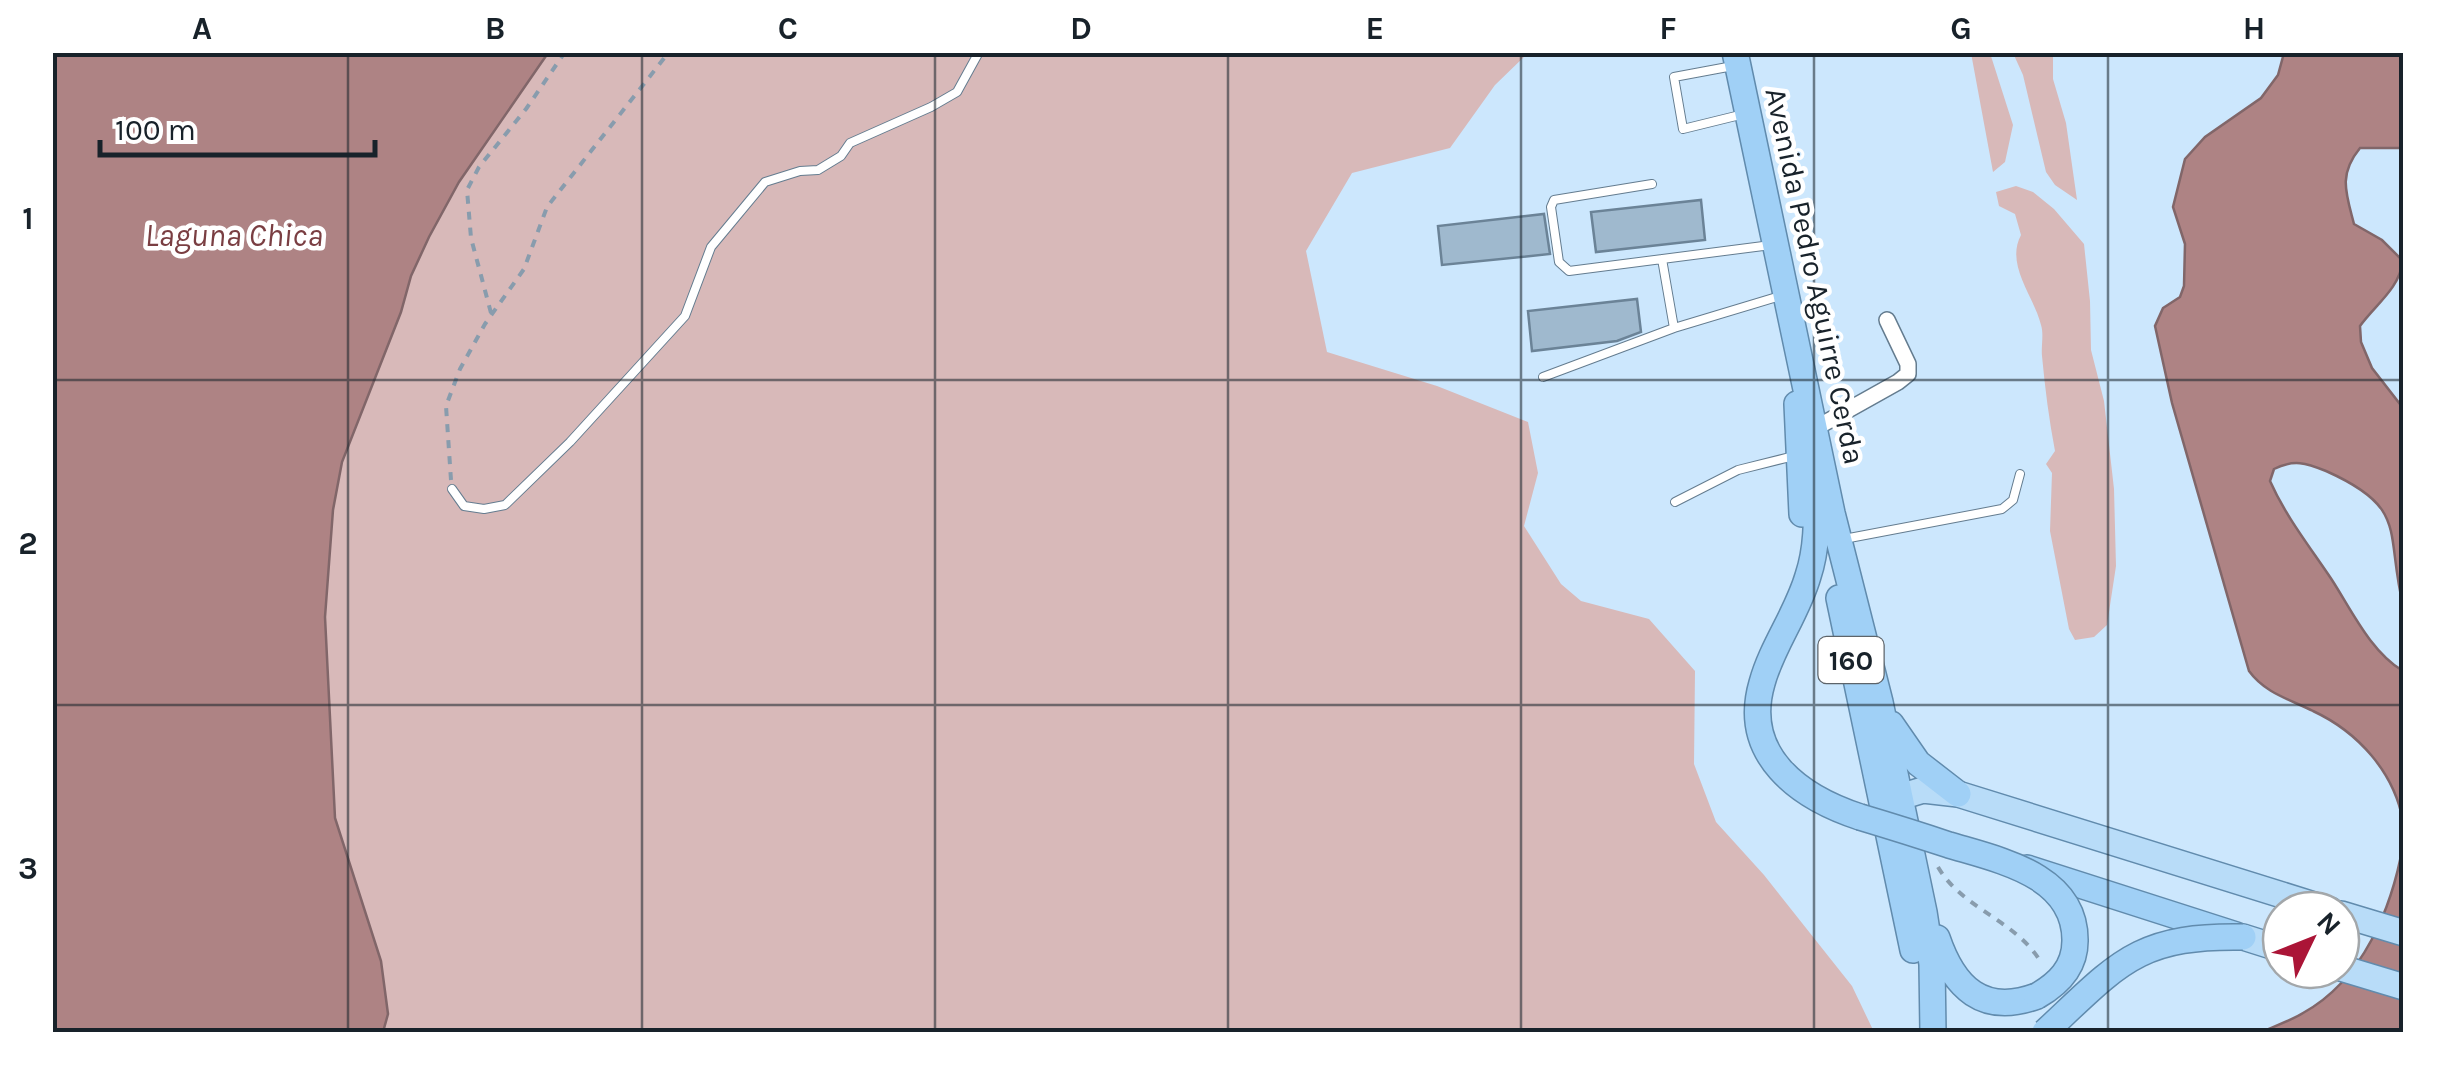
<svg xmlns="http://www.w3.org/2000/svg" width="2456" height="1085" font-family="Karla,sans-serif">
  <rect width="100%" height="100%" fill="#cce7fd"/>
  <path fill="#d8b9b9" d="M548,53H1528L1495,85L1450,148L1352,173L1306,251L1327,352L1437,386L1528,422L1538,473L1524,526L1561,584L1581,601L1649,619L1695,671L1694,764L1716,822L1764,875L1852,986L1874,1032H383L388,1014L381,961L335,818L325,616L333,510L342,462L401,312L411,276L429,237L459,182Z
    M1971,53H1990L2013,125L2005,162L1993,172Z
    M2013,53H2053V79L2066,123L2077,200L2055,185L2046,172L2023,75Z
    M2016,186L2033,192L2054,209L2084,244L2090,301L2091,350L2104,401L2114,489L2116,566L2107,625L2094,637L2075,640L2069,629L2050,531L2052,473L2046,464L2055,451C2049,420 2045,388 2042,356C2041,346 2044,334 2041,325C2034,296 2005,265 2021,235L2015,214L1999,206L1996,192Z"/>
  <path fill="#ae8384" stroke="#816669" stroke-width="2.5" d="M52,53H548L459,182L429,237L411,276L401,312L342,462L333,510L325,617L335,818L381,961L388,1014L383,1032H53Z
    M2284,53H2403V148H2360C2338,175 2346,193 2354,224L2382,240L2403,261C2399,289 2376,304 2360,326L2361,342L2372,368L2403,408V605C2385,531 2409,508 2326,471C2306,463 2294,459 2274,469L2270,481C2286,517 2310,547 2332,580C2352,611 2371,652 2403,671V821C2394,772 2358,732 2313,711C2289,699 2265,693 2249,671L2172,403L2155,326L2163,308L2180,297L2184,286L2185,244L2173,207L2185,159L2205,137L2261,98L2278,75Z
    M2403,845V1032H2261C2275,1026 2290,1021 2303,1013C2363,980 2392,908 2403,845Z"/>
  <path fill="#9fb9ce" stroke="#6b8397" stroke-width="2.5" d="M1701,200L1705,240L1596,252L1591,212Z
    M1544,214L1550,254L1442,265L1438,226Z
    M1637,299L1641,332L1617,341L1532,351L1528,311Z"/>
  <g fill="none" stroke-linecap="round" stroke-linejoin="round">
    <g stroke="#647c8f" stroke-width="10">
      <path id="service" d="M1733,66L1674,77L1683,129L1744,114
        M1652,184L1554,200L1551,207L1559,262L1569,271L1771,245
        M1662,259L1674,328
        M1543,377L1674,328L1780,296
        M452,489L464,506L484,509L505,505L570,442L685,316L711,247L765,182L800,171L818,170L841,156L850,143L931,107L957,92L979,52
        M1675,502L1738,470L1794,456
        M1844,539L2002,509L2013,500L2020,474"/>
    </g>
    <g stroke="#647c8f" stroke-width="18">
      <path id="minor" d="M1814,429L1898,382L1908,374V364L1887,320"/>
    </g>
    <g stroke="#618bad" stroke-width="28">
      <path id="primary" d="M1900,797L1923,790L1958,794L2330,910
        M2341,914L2404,933
        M2243,937L2281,949
        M2341,968L2404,987"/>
    </g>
    <g stroke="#618bad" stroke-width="28">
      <path id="trunk" d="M1735,52L1832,513L1880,702L1924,912L1932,964L1933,1032
        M1797,404L1802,514
        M1816,491C1817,520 1817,549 1808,576C1797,614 1772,646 1762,683C1741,755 1799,797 1860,817
        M1839,598L1913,950
        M1891,724L1918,763L1958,794
        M2027,868L2236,935
        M1937,938C1954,988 1983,1016 2037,996"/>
    </g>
    <path stroke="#889cad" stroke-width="4" stroke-dasharray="8 8" stroke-linecap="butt" d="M491,313L471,238L467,190L479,167L526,109L565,52
      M451,480L446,406L460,369L485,324L524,269L547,207L669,52
      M1938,867C1963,910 2017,920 2042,964"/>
    <use href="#service" stroke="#fff" stroke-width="8"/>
    <use href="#minor" stroke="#fff" stroke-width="15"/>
    <use href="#primary" stroke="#b8dcf8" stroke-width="25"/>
    <use href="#trunk" stroke="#a0d0f6" stroke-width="25"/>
    <g stroke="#618bad" stroke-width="28" stroke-linecap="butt">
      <path id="trunk-bridge" d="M1860,817C1890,826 1919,835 1949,845C1999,860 2076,875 2075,941C2075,968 2058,984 2037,996
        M2045,1032C2118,964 2137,935 2243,937"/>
    </g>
    <use href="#trunk-bridge" stroke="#a0d0f6" stroke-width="25"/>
  </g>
  <path fill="none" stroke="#18222a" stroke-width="2.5" stroke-opacity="0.55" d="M348,52V1032M642,52V1032M935,52V1032M1228,52V1032M1521,52V1032M1814,52V1032M2108,52V1032M52,380H2404M52,705H2404"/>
  <g text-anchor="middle" stroke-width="9" stroke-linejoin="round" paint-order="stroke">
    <rect fill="#fff" stroke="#5d646a" stroke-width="2.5" x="1818.5" y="637" width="65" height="46" rx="8"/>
    <g font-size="28" font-weight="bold" fill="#18222a">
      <text x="1851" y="670">160</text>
    </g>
    <g font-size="30" fill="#18222a" stroke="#fff">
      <text transform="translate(1815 276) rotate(78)" y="10">Avenida Pedro Aguirre Cerda</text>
    </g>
    <g font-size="32" font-style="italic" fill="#7a3e42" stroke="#fff">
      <text x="234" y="246">Laguna Chica</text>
    </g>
  </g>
  <rect width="2456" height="1085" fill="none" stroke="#ffffff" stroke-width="110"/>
  <g transform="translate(2311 940) rotate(47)"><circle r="48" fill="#ffffff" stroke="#a3a7aa" stroke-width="2.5"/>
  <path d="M0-8L18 38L0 25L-18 38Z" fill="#ab1537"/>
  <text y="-15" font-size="28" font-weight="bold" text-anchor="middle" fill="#18222a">N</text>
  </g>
  <path d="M100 140v15h275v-15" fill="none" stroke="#18222a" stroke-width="5"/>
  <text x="115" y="140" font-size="30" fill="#18222a" stroke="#ffffff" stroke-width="8" paint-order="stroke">100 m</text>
  <rect x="55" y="55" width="2346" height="975" fill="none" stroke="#18222a" stroke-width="4"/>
  <g font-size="32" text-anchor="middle" font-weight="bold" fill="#18222a">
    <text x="202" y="39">A</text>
    <text x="495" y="39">B</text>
    <text x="788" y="39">C</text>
    <text x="1081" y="39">D</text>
    <text x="1375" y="39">E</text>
    <text x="1668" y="39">F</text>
    <text x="1961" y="39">G</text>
    <text x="2254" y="39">H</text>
    <text x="28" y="229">1</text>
    <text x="28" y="554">2</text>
    <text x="28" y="879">3</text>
  </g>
</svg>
